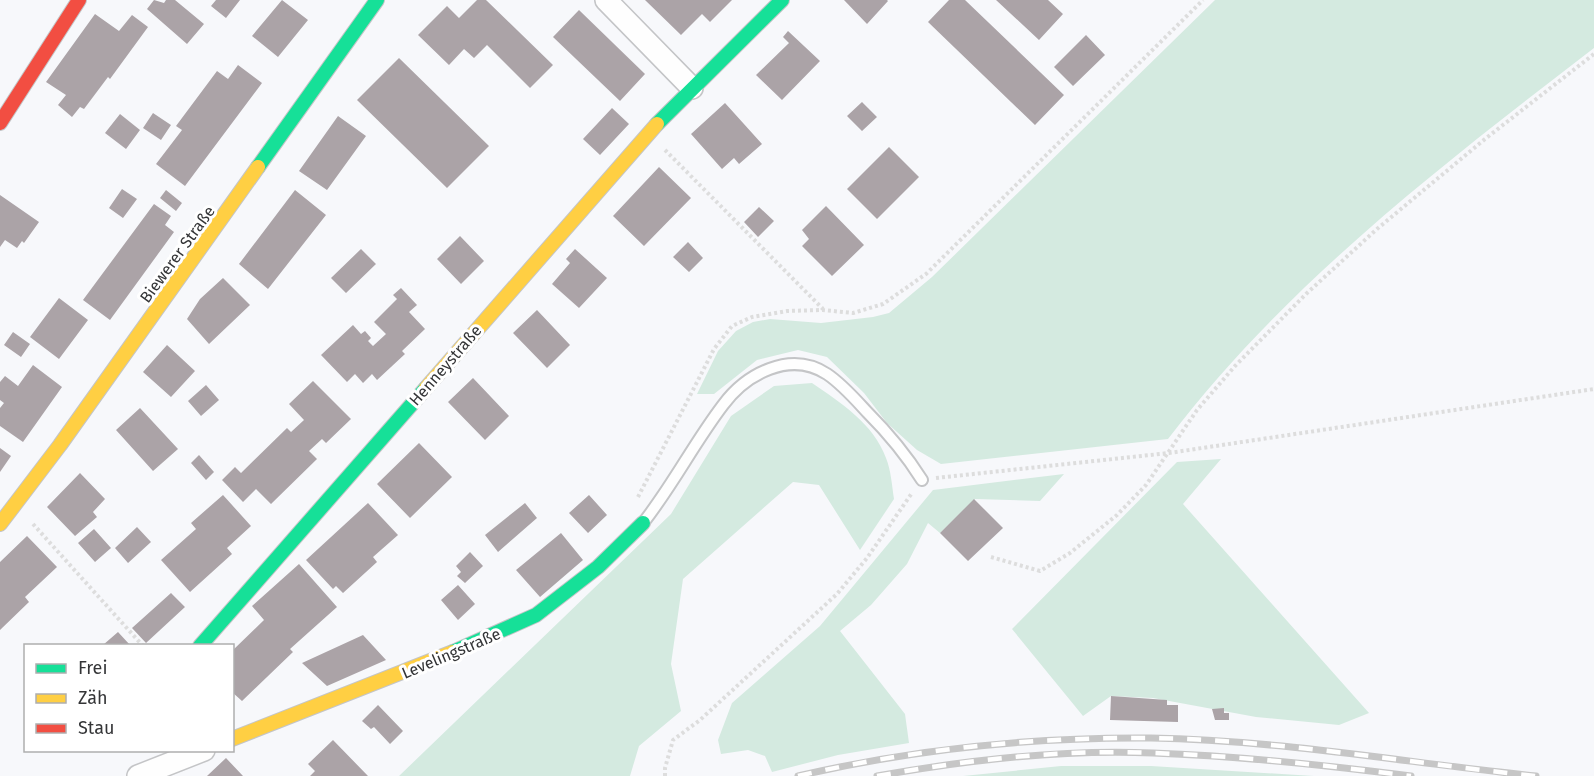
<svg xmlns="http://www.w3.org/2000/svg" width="1594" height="776" font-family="'Fira Sans',sans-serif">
  <rect width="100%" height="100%" fill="#f7f8fb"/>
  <path fill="#d4eae0" d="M1215,0H1594V48C1442,165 1285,285 1168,439L941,464L917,450L887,423L864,393L827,357L798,350L757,360L714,394H697L718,351L736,331L753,322L770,319L821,323L873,317L889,313L932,277Z
    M812,383C841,403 873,423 886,458C891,470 892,486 894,499L860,550L819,485L793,482L683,579L671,664L681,711L639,746L630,776H399L671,514L731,416L774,386Z
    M1221,459L1183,504L1369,713L1339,725L1256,717L1153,698L1111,696L1083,716L1012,629L1177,462Z
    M1064,474L1040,501L975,499L940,533L928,523L907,564L871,605L840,631L905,714L909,743L838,755L772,772L765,756L748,750L721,754L718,740L732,703L820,626L933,490Z
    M1061,766H1151L1314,776H963Z"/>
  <path fill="#aba3a7" d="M154,0L164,3L166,0H175L204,24L187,44L147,9Z
    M216,0H240L226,18L211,6Z
    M282,0L308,20L278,57L252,36Z
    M477,0H486L553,65L530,88L487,45L474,58L464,49L449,65L418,35L447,6L459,18Z
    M645,0H732L710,22L702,14L681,35Z
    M844,0H887L888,1L867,24Z
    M949,0H965L1064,95L1035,125L928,22Z
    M996,0H1048L1063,14L1039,40Z
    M579,10L645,74L620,101L553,37Z
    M95,14L119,31L132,15L148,27L110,79L108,77L84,109L80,107L72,117L58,105L66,95L46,82Z
    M788,31L820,61L782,100L756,75L789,43L783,37Z
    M1086,35L1105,55L1073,86L1054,67Z
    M399,58L489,146L447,188L357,100Z
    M238,65L262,83L185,186L156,164L182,130L176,126L217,71L228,79Z
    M862,102L877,117L862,131L847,116Z
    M725,103L762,144L739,164L734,158L722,169L691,134Z
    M612,108L629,124L600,155L583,139Z
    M153,113L171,125L161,140L143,128Z
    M120,114L140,130L126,149L105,133Z
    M338,116L366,136L327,190L299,171Z
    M889,147L919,177L877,219L847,189Z
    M659,167L691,198L644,246L613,216Z
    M122,189L137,199L123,218L109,208Z
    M166,190L182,203L176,211L160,198Z
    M295,190L326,215L268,289L239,264Z
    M0,195L39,222L24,243L22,241L17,248L5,240L0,247Z
    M154,204L171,216L165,225L174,232L110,320L83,300Z
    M826,206L864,245L832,276L802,246L809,239L802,230Z
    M759,207L774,221L758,237L744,222Z
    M460,236L484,261L461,284L437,259Z
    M688,242L703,258L689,272L673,257Z
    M361,249L376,264L346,293L331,278Z
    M575,249L607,278L579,308L552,284L570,263L566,259Z
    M223,278L250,305L209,344L187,319L200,299Z
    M401,288L417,305L409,312L425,329L402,351L405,354L377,380L372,374L363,383L355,374L347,382L321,355L353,325L361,334L365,331L371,338L368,341L373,346L386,334L374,322L397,299L393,295Z
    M59,298L88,320L59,359L30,337Z
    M537,310L570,345L547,368L513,333Z
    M13,332L30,344L21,357L4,345Z
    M167,345L195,371L171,397L143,372Z
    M33,365L62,387L23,442L0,426V408L4,403L0,400V382L5,376L18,386Z
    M473,378L509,416L485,440L448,402Z
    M313,381L351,419L326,443L322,439L309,451L317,459L271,504L256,489L243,502L222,480L235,467L241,473L287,428L291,432L304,420L289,404Z
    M206,385L219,400L201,416L188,401Z
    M140,408L178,449L153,471L116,430Z
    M419,443L452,477L410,518L377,484Z
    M0,448L11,456L0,472Z
    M199,455L214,472L206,480L191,463Z
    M80,473L105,499L93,512L97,517L75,536L47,507Z
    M223,495L251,526L227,548L232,554L190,592L161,560L196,529L191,523Z
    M589,495L607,515L588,533L569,513Z
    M974,499L1003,528L968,561L940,533Z
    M368,503L398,535L373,557L377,562L343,593L336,586L333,589L306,560Z
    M525,503L537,518L498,552L485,535Z
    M137,527L151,542L128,563L115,548Z
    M94,529L111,548L95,562L78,543Z
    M561,533L583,560L540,597L516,570Z
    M27,536L57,567L25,597L29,602L0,630V562Z
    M470,552L483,566L465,583L457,576L461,572L456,566Z
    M299,564L337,607L290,649L293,652L242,701L232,692V651L264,620L252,606Z
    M458,585L475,604L458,620L441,600Z
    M171,593L185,607L146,643L132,628Z
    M118,632L130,645H103Z
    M363,635L386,660L327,686L302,663Z
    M1111,696L1167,700V705H1178V722L1110,720Z
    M378,705L403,731L390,744L374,727L371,729L362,721Z
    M1224,708V713H1229V720H1215L1212,709Z
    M333,740L368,776H310L315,771L308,764Z
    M226,758L243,776H207Z"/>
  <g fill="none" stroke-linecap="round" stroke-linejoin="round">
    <g stroke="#c4c5c7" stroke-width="14">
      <path id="lane" d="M643,523C673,485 694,443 723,405C746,374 790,350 827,374C842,384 855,399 867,412C889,434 905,453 922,480"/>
    </g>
    <g stroke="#c4c5c7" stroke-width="24">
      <path id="street" d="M606,0L692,88
        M138,776L204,750"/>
    </g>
    <g stroke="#c4c5c7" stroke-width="16">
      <path id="fast" d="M657,124L782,0
        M258,167L377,0
        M200,646L426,388
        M453,652L536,615L598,567L643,523"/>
    </g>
    <g stroke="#c4c5c7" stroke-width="16">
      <path id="slow" d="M426,388L657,124
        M0,524L60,445L258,167
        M232,739L453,652"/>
    </g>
    <g stroke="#c4c5c7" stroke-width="16">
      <path id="jam" d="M0,123L79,0"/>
    </g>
    <path stroke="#ddd" stroke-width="4" stroke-dasharray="3 3" stroke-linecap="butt" d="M665,150L823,309
      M936,478L1169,453L1594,389
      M638,497L714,349L732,326L752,317L787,311L823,310L853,313L883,304L926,274L1203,0
      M33,524L143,646
      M991,557L1040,571L1070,553L1117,515L1146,485L1197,410L1235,366L1306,294L1377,229L1485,139L1594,54
      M665,776V768L673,740L700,720L837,594L867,558L912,493"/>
    <use href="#lane" stroke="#fefefe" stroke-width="10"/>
    <use href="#street" stroke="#fefefe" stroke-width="21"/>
    <use href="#fast" stroke="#16e098" stroke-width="14"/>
    <use href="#slow" stroke="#ffcf43" stroke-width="14"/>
    <use href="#jam" stroke="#f24e42" stroke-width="14"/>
    <g stroke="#c6c6c6" stroke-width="7">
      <path id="rail" d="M798,776C914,749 1032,737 1151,738C1280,740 1408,763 1536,776
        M877,776C967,760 1061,749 1153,753C1239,756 1325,765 1411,776"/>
    </g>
    <use href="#rail" stroke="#fff" stroke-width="4.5" stroke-dasharray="14" stroke-linecap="butt"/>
  </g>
  <g text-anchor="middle" stroke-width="6" stroke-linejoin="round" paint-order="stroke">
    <g font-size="16" fill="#343537" stroke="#fff">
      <text transform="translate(177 254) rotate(-54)" y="6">Biewerer Straße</text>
      <text transform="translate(445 365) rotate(-49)" y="6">Henneystraße</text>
      <text transform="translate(451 653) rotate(-23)" y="6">Levelingstraße</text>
    </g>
  </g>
  <rect x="24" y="644" width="210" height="108" fill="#ffffff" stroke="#aeaeaf" stroke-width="1.5"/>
  <rect x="36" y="664" width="30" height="9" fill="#16e098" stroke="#aeaeaf" stroke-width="1.5"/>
  <text x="78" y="674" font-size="18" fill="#343537">Frei</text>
  <rect x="36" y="694" width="30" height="9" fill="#ffcf43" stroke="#aeaeaf" stroke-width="1.5"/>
  <text x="78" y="704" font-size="18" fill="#343537">Zäh</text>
  <rect x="36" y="724" width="30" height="9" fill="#f24e42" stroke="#aeaeaf" stroke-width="1.5"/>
  <text x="78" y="734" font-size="18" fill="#343537">Stau</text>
</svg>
